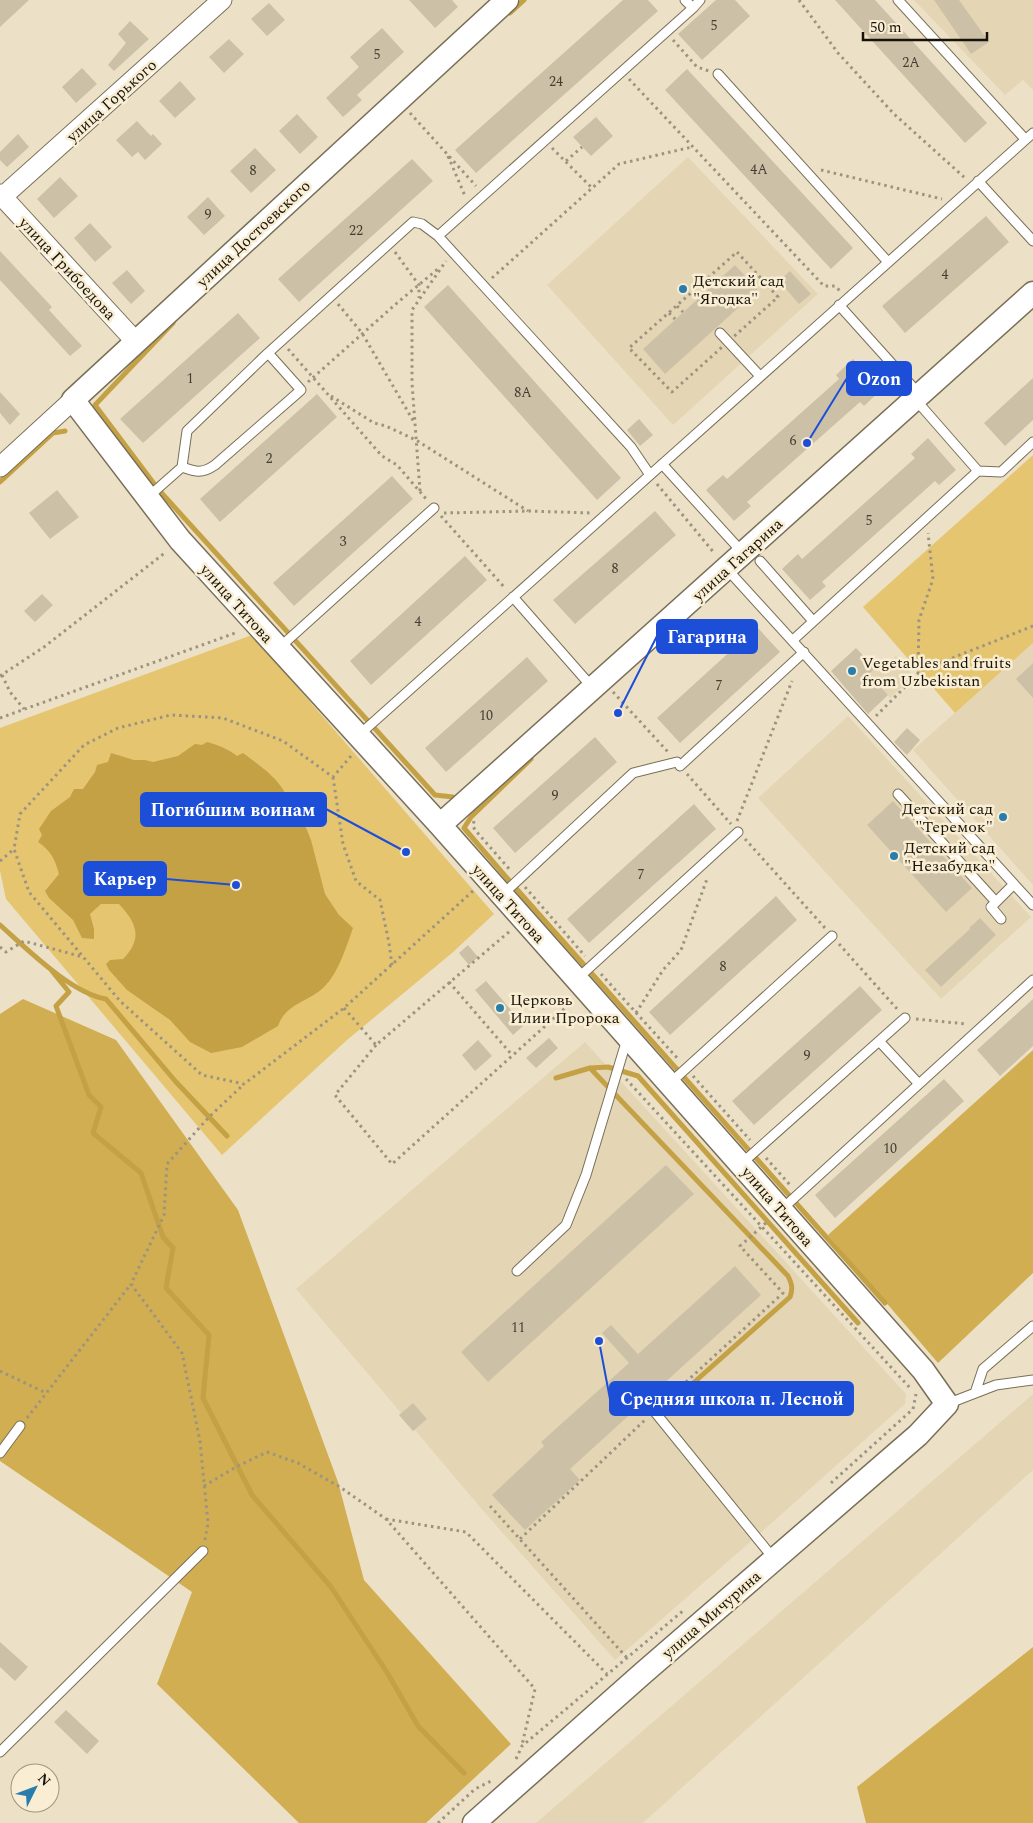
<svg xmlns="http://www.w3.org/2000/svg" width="1033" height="1823" font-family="Spectral,serif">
  <rect width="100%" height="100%" fill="#ece1c6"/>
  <path fill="#e4d6b5" d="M914,0H1033V90L1023,80L1005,95Z
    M688,157L818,294L673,425L547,285Z
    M1033,643V885L913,750Z
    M896,656L914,676L890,698L882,688L862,680L875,668L878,672Z
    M848,716L1031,917L941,999L758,798Z
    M585,1042L906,1394L905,1404L756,1537L615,1660L479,1506L415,1430L413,1431L399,1415L401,1413L296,1289Z
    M1033,1394V1470L643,1823H536Z"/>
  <path fill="#e6c571" d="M1033,455V643L955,713L863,607Z
    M252,635L494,914L452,953L347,1040L222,1155L6,899L0,871V728Z"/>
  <path fill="#d1ae52" d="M23,999L116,1040L238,1210L338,1482L364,1580L511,1744L426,1823H299L157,1684L192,1592L0,1461V1014Z
    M1033,1050V1273L938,1363L828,1235Z
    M1033,1647V1823H866L857,1787Z"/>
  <path fill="#c4a144" d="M207,742C216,744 230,750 237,756L243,753C268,772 288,784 293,817L305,825L311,840L325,894L339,915L353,928C346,947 339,972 324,987C309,1002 286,1003 278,1026L242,1047L211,1053L190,1042L170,1020L127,990L109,970L106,964L110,960L123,959C143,939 137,923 119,904H101L90,914L94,929V939L82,938L73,920L49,898L45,891L59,874C55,859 51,851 38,842L42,835L39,829L51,811L70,797L74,789H83L95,772L97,765L108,762L111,753L134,760H145L153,762L178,756L195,744L202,745Z"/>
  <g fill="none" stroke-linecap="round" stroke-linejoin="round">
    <path stroke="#c4a144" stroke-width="5" d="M510,13L524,0
      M173,323L95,405L158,489L435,795L453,797
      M0,482L53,433L65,431
      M531,759L471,817L464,828L513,885L885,1303
      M0,925C27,949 71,993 106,999L176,1082L227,1136
      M52,971L69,992L56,1006L89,1095L101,1107L93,1133L141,1173L163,1237L173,1248L166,1288L209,1335L203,1398L252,1495L331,1587L388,1674L418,1726L464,1773
      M590,1068L788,1276C792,1284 793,1288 790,1297L682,1393
      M556,1078L590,1068L608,1067L638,1076L858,1323"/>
  </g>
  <path fill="#ccc1a7" d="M0,0H29L0,27Z
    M409,0H452L458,7L435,28Z
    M623,0H648L658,11L476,173L455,150Z
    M716,0H735L750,16L702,60L678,34Z
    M835,0H875L987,123L965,143Z
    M934,0H959L989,42L971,54Z
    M269,3L285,20L267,36L251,19Z
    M130,21L149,39L114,71L108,65L126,43L118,34Z
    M382,28L404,52L357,95L362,100L343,117L326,98L359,67L350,57Z
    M229,39L244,54L224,73L209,57Z
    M82,68L97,84L76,103L62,87Z
    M687,69L853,248L831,269L665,90Z
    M180,81L196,99L175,118L159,101Z
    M297,114L318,137L300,154L279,131Z
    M596,117L613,136L591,156L573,137Z
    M137,121L151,136L153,134L162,144L145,160L138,152L132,157L116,140Z
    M18,134L29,147L7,167L0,160V152Z
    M255,148L276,170L251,193L230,171Z
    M412,159L433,181L299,302L278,279Z
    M60,177L78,196L54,218L37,199Z
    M208,197L225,216L204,235L187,217Z
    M986,216L1009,242L905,333L882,306Z
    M90,223L112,247L95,262L74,238Z
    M0,251L52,307L49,310L82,346L70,356L0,280Z
    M735,265L758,290L665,374L643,349Z
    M127,270L145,291L131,304L112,283Z
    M790,271L811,294L799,304L779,281Z
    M448,285L621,478L597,500L424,307Z
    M238,313L260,338L143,443L120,419Z
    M853,359L881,390L864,406L860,402L747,502L751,506L734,521L706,490L723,475L727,479L839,379L836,375Z
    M1033,378V420L1005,446L984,423Z
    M0,392L20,414L10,425L0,413Z
    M317,394L337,417L220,522L200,499Z
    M639,419L653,435L640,446L627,430Z
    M928,438L956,470L939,485L935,481L822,582L826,586L810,600L782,569L798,554L802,559L915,458L911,454Z
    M392,476L413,499L294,606L273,583Z
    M57,490L79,517L50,539L29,513Z
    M655,511L676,535L575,624L553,600Z
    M465,556L487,580L371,685L350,661Z
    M42,594L53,605L35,622L24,611Z
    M757,627L780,652L680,743L657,718Z
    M856,648L875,668L869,674L888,695L868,714L831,671Z
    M527,657L548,681L446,772L425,748Z
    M1033,663V698L1016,679Z
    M907,728L920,740L907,755L894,742Z
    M595,737L617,762L515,853L493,828Z
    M893,801L972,888L946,912L867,825Z
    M694,804L716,829L589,943L567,919Z
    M776,896L797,920L670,1035L649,1012Z
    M980,918L996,935L941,987L925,970L970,929L969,928Z
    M468,945L478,957L469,965L459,953Z
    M486,981L524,1025L513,1035L475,990Z
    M860,986L882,1010L754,1125L732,1101Z
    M1033,999V1046L1000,1076L977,1050Z
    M549,1038L558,1048L536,1068L526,1058Z
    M478,1040L492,1056L475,1071L462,1055Z
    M944,1079L964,1101L835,1218L815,1195Z
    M666,1165L694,1194L488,1382L461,1352Z
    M735,1266L761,1295L570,1469L580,1480L525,1530L492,1495L544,1446L541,1442L629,1363L602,1333L611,1325L638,1354Z
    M413,1403L427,1419L413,1431L399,1415Z
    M0,1642L28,1667L15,1681L0,1667Z
    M66,1710L99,1741L87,1754L54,1722Z"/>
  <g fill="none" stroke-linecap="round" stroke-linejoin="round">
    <g stroke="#796f58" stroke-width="11">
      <path id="service" d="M685,0L693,8L700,0
        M898,0L1025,139
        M718,74L888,262
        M978,181L1033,241
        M839,305L919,394
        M720,333L760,376
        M915,399L978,471L1001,472L1033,442
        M662,464L743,553
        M182,467C196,472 202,474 215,465L301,390L268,353
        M650,475L631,447L438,236L693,8
        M147,498L182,467L187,431L268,353L413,222L422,224L438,236
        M760,561L813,621
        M726,568L1033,905
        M513,597L592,687
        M793,640L978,471
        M279,648L434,508
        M359,735L1033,133
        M680,766L804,652
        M898,794L996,902
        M502,895L633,773L677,762
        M1001,919L991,907L1014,884
        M577,979L738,832
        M879,1041L919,1084
        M669,1084L832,936
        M741,1164L905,1018
        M782,1209L1033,980
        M517,1271L566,1225L586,1175L627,1039
        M975,1393L983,1369L1033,1326
        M947,1404L996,1385L1033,1380
        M654,1411L774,1559
        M0,1453L20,1426
        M0,1752L203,1551"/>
    </g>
    <g stroke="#796f58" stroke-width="21">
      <path id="minor" d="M0,194L136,342
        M0,199L222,0
        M0,467L73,400"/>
    </g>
    <g stroke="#796f58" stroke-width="25">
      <path id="tertiary" d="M440,825L1033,293
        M474,1823L642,1674L918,1435L947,1404L923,1370L440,825L180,540L73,400L507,0"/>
    </g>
    <path stroke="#9c947f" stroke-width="3" stroke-dasharray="2.5 4" stroke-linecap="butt" d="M799,0L838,53L894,114L965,178
      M673,40L697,67L709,71
      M629,79L824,286H835L840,291
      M410,113L476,186
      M552,148L592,188
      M448,156L465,196
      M566,161L582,147
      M821,170L942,199
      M395,252L419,285V298
      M737,252L778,297L672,392L629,348Z
      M492,278L619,164L692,147
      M704,281L710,288
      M338,304L362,333L414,422
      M677,306L683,312
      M669,313L675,319
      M288,349L382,456L397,465L427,500
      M308,382L397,303L439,268
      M331,396L374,423L386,426L416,440L528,511
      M657,484L715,554
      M420,491L412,383V310L446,261
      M444,513L528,511L591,513
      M441,516L505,588
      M918,674L919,620L933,579L928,533
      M2,675L10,692L24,709
      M0,676L44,647L166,552
      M613,692L668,752
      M876,716L922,670L1033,626
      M0,718L238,632
      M351,756L333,777L283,741L223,718L171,715L118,728L84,745L20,814L14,849L29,892L120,1001L202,1075L244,1084L344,1008L474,890
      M687,774L731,824
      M333,777L343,844L356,881L380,900L389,943L392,965
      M474,821L473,826L475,830L511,871
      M737,821L792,681
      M745,839L825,928
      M0,861L14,849
      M525,887L585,956
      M839,944L898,1010
      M0,947L6,952L24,941L83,957
      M601,974L679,1060
      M449,982L512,1055
      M344,1008L376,1045L510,931
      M636,1013L663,970L681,950L707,879
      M916,1019L967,1024
      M376,1045L335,1095L392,1164L573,1001
      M693,1076L750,1140
      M626,1079L911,1389
      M766,1158L790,1185
      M0,1371L46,1393
      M662,1404L783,1293L740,1246L767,1222
      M27,1418L131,1284
      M831,1483L913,1409L916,1394
      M204,1486L236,1467L267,1452L298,1463L340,1487L386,1519L535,1689L522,1745
      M490,1506L628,1659
      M386,1519L466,1532L607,1674
      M520,1539L646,1419
      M205,1540L208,1523L200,1441L182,1353L131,1284L164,1215L167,1164L209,1117L243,1085
      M516,1759L522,1746L684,1610
      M438,1823L475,1789L491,1781"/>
    <use href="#service" stroke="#fff" stroke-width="9"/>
    <use href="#minor" stroke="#fff" stroke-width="19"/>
    <use href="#tertiary" stroke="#fff" stroke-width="22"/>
  </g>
  <g fill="#287dad" stroke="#f9eed3" stroke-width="2">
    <circle cx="683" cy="289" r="5"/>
    <circle cx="852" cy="671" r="5"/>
    <circle cx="1003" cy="817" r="5"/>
    <circle cx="894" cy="856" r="5"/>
    <circle cx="500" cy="1008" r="5"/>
  </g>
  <g text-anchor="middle" stroke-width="5" stroke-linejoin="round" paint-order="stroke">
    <g font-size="14" fill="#443e31">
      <text x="714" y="30">5</text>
      <text x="377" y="59">5</text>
      <text x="911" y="67">2А</text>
      <text x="556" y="86">24</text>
      <text x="759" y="174">4А</text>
      <text x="253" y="175">8</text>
      <text x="208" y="219">9</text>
      <text x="356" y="235">22</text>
      <text x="945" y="279">4</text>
      <text x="190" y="383">1</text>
      <text x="523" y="397">8А</text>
      <text x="793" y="445">6</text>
      <text x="269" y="463">2</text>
      <text x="869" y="525">5</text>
      <text x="343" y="546">3</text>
      <text x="615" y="573">8</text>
      <text x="418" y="626">4</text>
      <text x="719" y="690">7</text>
      <text x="486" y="720">10</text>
      <text x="555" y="800">9</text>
      <text x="641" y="879">7</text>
      <text x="723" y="971">8</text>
      <text x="807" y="1060">9</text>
      <text x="890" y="1153">10</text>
      <text x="518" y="1332">11</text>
    </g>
    <g font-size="16" fill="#17130a" stroke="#f9eed3">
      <text transform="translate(111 100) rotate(-42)" y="6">улица Горького</text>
      <text transform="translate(253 233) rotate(-43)" y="6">улица Достоевского</text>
      <text transform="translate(68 268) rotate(47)" y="6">улица Грибоедова</text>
      <text transform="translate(737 559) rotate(-42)" y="6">улица Гагарина</text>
      <text transform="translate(237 603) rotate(48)" y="6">улица Титова</text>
      <text transform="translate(509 903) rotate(48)" y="6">улица Титова</text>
      <text transform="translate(778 1206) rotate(49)" y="6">улица Титова</text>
      <text transform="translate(711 1614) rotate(-41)" y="6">улица Мичурина</text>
    </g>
    <g font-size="16" fill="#17130a" stroke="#f9eed3" text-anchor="start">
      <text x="693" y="286">Детский сад<tspan x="693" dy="18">"Ягодка"</tspan></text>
      <text x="862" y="668">Vegetables and fruits<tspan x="862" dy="18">from Uzbekistan</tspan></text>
      <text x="993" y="814" text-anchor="end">Детский сад<tspan x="993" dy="18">"Теремок"</tspan></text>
      <text x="904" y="853">Детский сад<tspan x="904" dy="18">"Незабудка"</tspan></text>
      <text x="510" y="1005">Церковь<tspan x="510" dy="18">Илии Пророка</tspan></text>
    </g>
  </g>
  <path fill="none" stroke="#1d4ed8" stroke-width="2" d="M807 443L847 378M618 713L657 636M406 852L326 809M236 885L166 879M599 1341L610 1399"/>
  <g fill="#1d4ed8" stroke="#f9eed3" stroke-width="2">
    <circle cx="807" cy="443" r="5"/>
    <circle cx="618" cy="713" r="5"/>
    <circle cx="406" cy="852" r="5"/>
    <circle cx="236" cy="885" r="5"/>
    <circle cx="599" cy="1341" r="5"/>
  </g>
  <g fill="#1d4ed8" stroke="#1d4ed8" stroke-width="2">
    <rect x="847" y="362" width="64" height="33" rx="5"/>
    <rect x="657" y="620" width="100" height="33" rx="5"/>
    <rect x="141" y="793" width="185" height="33" rx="5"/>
    <rect x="84" y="862" width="82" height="33" rx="5"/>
    <rect x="610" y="1382" width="243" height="33" rx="5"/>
  </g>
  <g font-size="18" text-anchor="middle" font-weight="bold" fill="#fff">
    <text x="879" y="385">Ozon</text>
    <text x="707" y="643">Гагарина</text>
    <text x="233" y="816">Погибшим воинам</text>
    <text x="125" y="885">Карьер</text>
    <text x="732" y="1405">Средняя школа п. Лесной</text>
  </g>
  <g transform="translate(35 1788) rotate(48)"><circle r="24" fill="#f9eed3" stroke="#9f9683"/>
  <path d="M0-4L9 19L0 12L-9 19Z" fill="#287dad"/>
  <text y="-8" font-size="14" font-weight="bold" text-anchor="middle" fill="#17130a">N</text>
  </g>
  <path d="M863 32v8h124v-8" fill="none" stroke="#17130a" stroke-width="2.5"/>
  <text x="870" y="32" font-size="15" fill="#17130a" stroke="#f9eed3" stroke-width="4" paint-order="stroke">50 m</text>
</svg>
